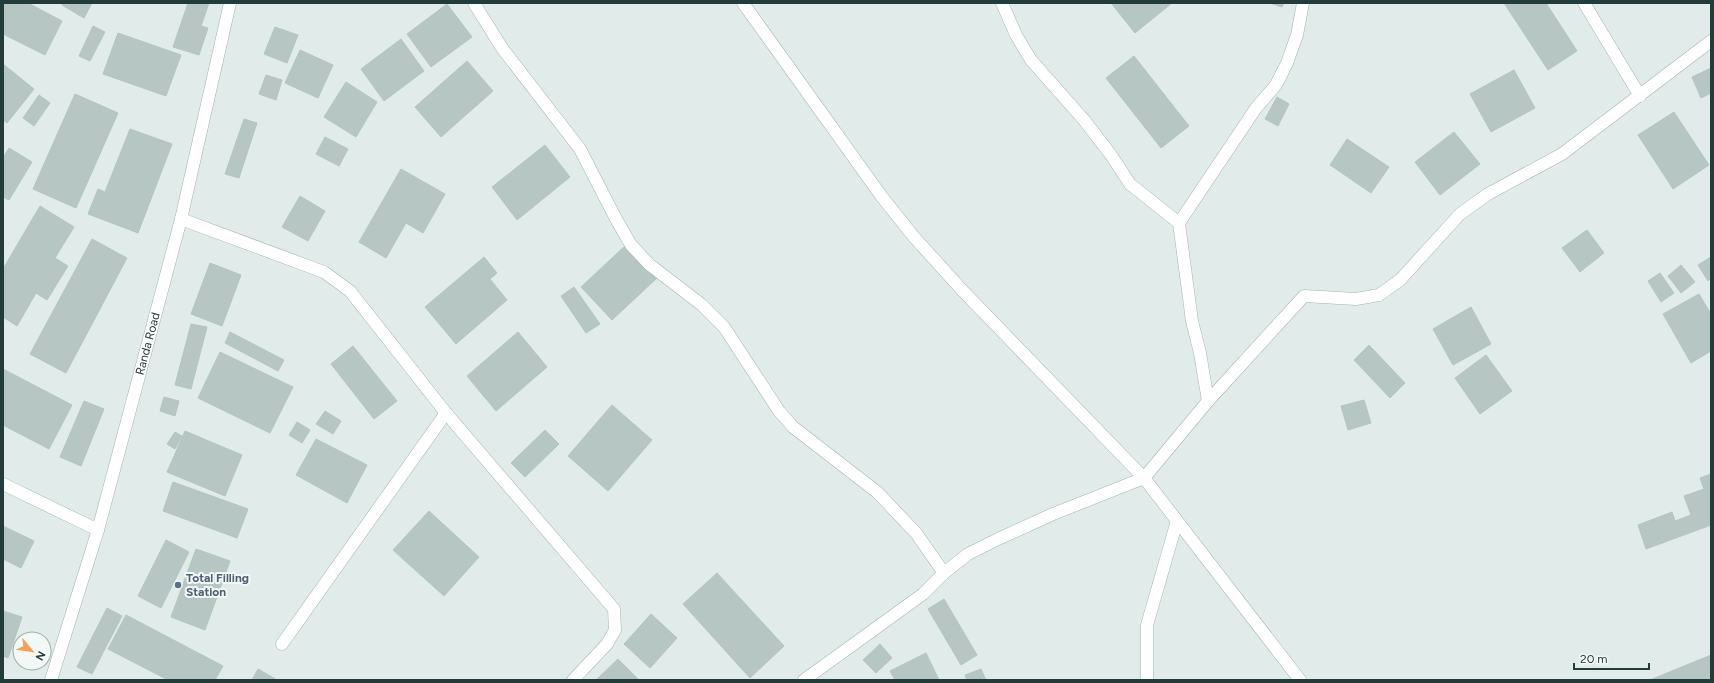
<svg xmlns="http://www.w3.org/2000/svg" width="1714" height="683" font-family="Figtree,sans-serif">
  <rect width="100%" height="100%" fill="#e1ebe9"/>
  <path fill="#b6c6c3" stroke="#b3c5c2" d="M3,3H28L62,21L45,55L3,34Z
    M63,3H92L84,18L62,5Z
    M188,3H209L201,26L208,28L199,55L173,47Z
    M1111,3H1172L1135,33Z
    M1270,3H1284L1282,7Z
    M1504,3H1546L1577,51L1548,70Z
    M447,4L472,37L431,67L407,34Z
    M93,26L105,32L90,61L79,56Z
    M275,27L298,35L287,63L264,54Z
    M118,33L181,55L166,96L103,74Z
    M401,39L424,71L384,101L361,69Z
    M300,50L333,65L318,98L285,83Z
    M1134,56L1189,126L1161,148L1106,78Z
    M467,61L493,91L441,137L415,107Z
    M3,64L34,89L7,123L3,120Z
    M1711,68V93L1701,98L1692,77Z
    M1514,70L1535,108L1491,132L1470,94Z
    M266,75L282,80L276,100L259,94Z
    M346,82L377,102L356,137L324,117Z
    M75,94L118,113L76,208L33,189Z
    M39,95L50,103L34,126L23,118Z
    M1277,97L1289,104L1278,126L1265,119Z
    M1674,112L1709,165L1673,189L1638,135Z
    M244,119L257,123L239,178L225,174Z
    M130,129L172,144L138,233L88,214L98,189L105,192Z
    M1454,132L1480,164L1440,195L1415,162Z
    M325,137L348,149L339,166L316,154Z
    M1347,139L1389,167L1371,193L1330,165Z
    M545,145L570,177L517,220L492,187Z
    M9,148L32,162L9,200L3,197V158Z
    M401,169L445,194L423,233L406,223L386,258L359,242Z
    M300,196L325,211L308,241L282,227Z
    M40,206L74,227L55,258L68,266L47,300L36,293L17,326L3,317V269Z
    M1587,230L1604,253L1580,272L1562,248Z
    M92,239L127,258L66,373L30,354Z
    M626,245L657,278L612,320L581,287Z
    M484,257L497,273L490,279L507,300L456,344L425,307Z
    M1711,257V278L1708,281L1698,265Z
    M210,263L241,275L222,326L191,314Z
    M1681,265L1695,282L1681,293L1668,276Z
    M1660,273L1674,293L1661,302L1648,281Z
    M574,287L600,324L586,333L561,296Z
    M1699,294L1711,314V351L1691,363L1663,314Z
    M1471,307L1491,344L1453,365L1433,329Z
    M191,324L207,327L191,389L175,385Z
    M230,332L284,360L278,371L225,343Z
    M518,332L547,367L496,411L467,376Z
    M1369,345L1405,383L1390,398L1354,360Z
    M353,346L397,401L374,419L331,364Z
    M220,352L293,387L270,433L198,398Z
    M1486,355L1512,391L1480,414L1455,378Z
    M3,369L72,405L49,449L3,425Z
    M164,397L179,401L175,416L160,411Z
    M1364,400L1371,423L1348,430L1341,406Z
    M84,401L104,409L81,466L60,457Z
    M612,405L652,440L608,491L568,456Z
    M325,411L341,421L333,434L316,424Z
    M297,422L310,430L302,443L289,435Z
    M545,430L559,444L525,477L511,463Z
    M185,431L242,455L225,496L167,472Z
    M175,432L182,436L175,449L167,444Z
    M316,439L367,465L347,503L296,475Z
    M1711,474V525L1646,549L1638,525L1672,512L1675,521L1691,515L1684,496L1704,489L1700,478Z
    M173,482L248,509L237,538L163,511Z
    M429,511L479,557L444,596L393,550Z
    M3,526L34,541L21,568L3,559Z
    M166,540L189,552L161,608L138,596Z
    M196,549L230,561L205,630L171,617Z
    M717,573L784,646L750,678L683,604Z
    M944,599L977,655L961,665L928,609Z
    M107,608L122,616L92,674L77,667Z
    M3,611L22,617L8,658L3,656Z
    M651,614L677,638L650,668L624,644Z
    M126,615L223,666L215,680H168L108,649Z
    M880,644L892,658L876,673L863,660Z
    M926,653L939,680H895L890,671Z
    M1711,655V680H1650Z
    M618,659L639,680H596Z
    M258,669L277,680H252Z
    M981,669L986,680H967L965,675Z"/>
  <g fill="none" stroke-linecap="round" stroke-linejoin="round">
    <g stroke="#a4b3b1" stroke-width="13">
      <g id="minor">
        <path d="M474,3L502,48L580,149L616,219L631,245L650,265L702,305L724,327L779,411L793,427L877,492L916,533L944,573"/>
        <path d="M743,3L882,197L914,237L962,290L1144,478L1300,680"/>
        <path d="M1002,3L1016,35L1031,60L1084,120L1111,155L1130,184L1179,223L1192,321L1200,353L1208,401"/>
        <path d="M1584,3L1640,96"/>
        <path d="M181,219L324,272L350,291L446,413L614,609L615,630L607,644L573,680"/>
        <path d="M1179,223L1256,108L1276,85L1287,63L1297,35L1303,3"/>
        <path d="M3,484L98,530"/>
        <path d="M282,644L446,413"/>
        <path id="s1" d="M51,680L98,530L181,219L230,3"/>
        <path d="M804,680L923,594L944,573L968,554L998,539L1053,514L1144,478L1208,401L1304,296L1356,299L1379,295L1400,280L1460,214L1488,194L1562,154L1711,41"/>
        <path d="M1147,680V625L1177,521"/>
      </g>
    </g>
    <use href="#minor" stroke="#fff" stroke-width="12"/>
  </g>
  <circle fill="#5c6f8a" stroke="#f1f8f6" stroke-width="1.5" cx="178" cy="585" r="4"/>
  <g text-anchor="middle" stroke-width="4" stroke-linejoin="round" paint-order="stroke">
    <g font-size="12" fill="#223c3b" stroke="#f1f8f6">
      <text dy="4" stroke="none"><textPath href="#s1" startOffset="350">Randa Road</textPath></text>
    </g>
    <g font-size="12" font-weight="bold" fill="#4e5e75" stroke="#f1f8f6" text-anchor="start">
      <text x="186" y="582">Total Filling<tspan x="186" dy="14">Station</tspan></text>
    </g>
  </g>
  <rect width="1714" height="683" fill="none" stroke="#223c3b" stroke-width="8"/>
  <g transform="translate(32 651) rotate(119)"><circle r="19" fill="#f1f8f6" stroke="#9eadab"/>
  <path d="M0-3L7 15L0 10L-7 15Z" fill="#f0a15a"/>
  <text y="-6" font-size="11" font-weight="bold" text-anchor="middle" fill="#223c3b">N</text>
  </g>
  <path d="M1574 663v6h75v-6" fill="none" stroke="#223c3b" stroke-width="2"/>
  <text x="1580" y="663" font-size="12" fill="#223c3b" stroke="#f1f8f6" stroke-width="3" paint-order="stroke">20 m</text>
</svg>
